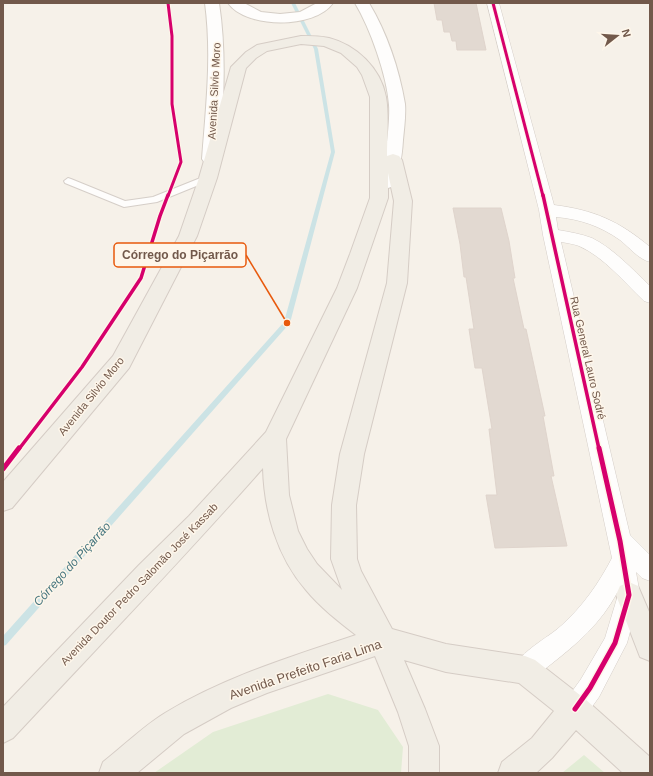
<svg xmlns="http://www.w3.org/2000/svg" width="653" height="776" font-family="Arial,sans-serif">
  <rect width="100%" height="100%" fill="#f6f1e9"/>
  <path fill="#e2ecd5" d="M328,694L378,710L403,747L401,773H154L213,732Z
    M584,755L605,773H562Z"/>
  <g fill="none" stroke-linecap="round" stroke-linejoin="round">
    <path fill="#cce3e5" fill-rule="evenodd" d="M291,3H295L318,49L335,152L290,323L6,645L3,646V636L284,322L331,152L314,49Z"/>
  </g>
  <path fill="#e2d9d1" stroke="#dfd4cc" d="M434,3H476L486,50H457L456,41H452L450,32H444L442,20H437Z
    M453,208H501L509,241L515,278H513L524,329H526L545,416H543L554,476H551L567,546L495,548L486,495H497L489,429H492L482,368H475L469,329H474L466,277H464L460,244Z"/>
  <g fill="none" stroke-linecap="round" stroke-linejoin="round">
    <g stroke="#d5cec8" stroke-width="2">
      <path id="service" d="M208,175L211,176V180L157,202L124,207L65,183L64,181L68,178L71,179L125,201L153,197Z"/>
    </g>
    <g stroke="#d5cec8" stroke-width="1">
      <path id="minor" d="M487,3H499L554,205C594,210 619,221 650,247V262C638,259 629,247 620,240C600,226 580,219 556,217L558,230C570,232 581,234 592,238C614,249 632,269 650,286V303L644,301C624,282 604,257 579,246C574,244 567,243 561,242L630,535L650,555V581L642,578L636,572L640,595L627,643L599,697L584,718L575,721L566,718L563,709L566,700L581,679L605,638L618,595L617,593C601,623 577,644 550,665C542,671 535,678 525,682L516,679L513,670C521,650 547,639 562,625C583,606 599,583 612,558L543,235L539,210Z"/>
    </g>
    <g stroke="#d5cec6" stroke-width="2">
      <path id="secondary" d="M205,3H219C227,55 223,107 220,159L217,163L211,165L205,163L202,159C206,107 212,55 205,3Z
        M228,3H244L261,12L280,14L300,12L317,3H333C315,29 246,29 228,3Z
        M355,3H369C387,33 399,69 405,104C406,115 404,129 403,140C402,156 400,173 391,187L385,189L379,187L376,183C379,176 383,168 384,160C387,149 390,116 389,105C387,75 370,28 355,3Z"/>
    </g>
    <g stroke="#d5ccc5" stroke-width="2">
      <path id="primary" d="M301,36C310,36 320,36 329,38C356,45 381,68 386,97C389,113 387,139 387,156L393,154L399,156L402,160L412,201L407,283L364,454L356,505L357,559L361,571L392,629L446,644L525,656L535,660L585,699L650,757V773H623L576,730L552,758L536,773H498L502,762L532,738L554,711L519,683L446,672L404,660L425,709L439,746V773H409V746L398,712L375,656L267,693L231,708L184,734L137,773H99L103,762C122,747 145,725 165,713C224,677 290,657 356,635C338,621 320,607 306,590C277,557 264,511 263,468C182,560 97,648 13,738L3,743V707L139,565L189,516L266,432L337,288L350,254L370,198V97L362,75L357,67L341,53L324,46L301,44L267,51L256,58L246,68L217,178L197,236L129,368L12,508L3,511V482L113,356L179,236L199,178L231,67L246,52L257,45ZM388,173L394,201L387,283L340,454L332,505L331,559L342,590L317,564L307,549L298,531L289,495L286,439L357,288L388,198Z
        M629,582L638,586L650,614V661L640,657L616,595L620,586Z"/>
    </g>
    <use href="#service" fill="#fefdfc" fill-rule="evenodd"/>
    <use href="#minor" fill="#fefdfc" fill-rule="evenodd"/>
    <use href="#secondary" fill="#fefdfc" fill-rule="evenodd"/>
    <use href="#primary" fill="#f1ede5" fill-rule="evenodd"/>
    <g stroke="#fef6ea" stroke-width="5">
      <path id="cycleway-far2" d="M493,3L543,196
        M168,196L181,162L172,104V36L168,3"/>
    </g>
    <g stroke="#fef6ea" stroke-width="6">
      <path id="cycleway-far1" d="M543,195L599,449
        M19,449L82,367L141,278L160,216L168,195"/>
    </g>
    <g stroke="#fef6ea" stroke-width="8">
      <path id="cycleway" d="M3,469L19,448
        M575,709L590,688L615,643L629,595L620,541L599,448"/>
    </g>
    <use href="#cycleway-far2" stroke="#d6006c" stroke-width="3"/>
    <use href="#cycleway-far1" stroke="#d6006c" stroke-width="3.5"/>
    <use href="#cycleway" stroke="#d6006c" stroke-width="5"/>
  </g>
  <g text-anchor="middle" stroke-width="3" stroke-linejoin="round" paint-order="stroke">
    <g font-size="11" fill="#72594b" stroke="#fef6ea">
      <text transform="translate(214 91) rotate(-87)" y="4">Avenida Silvio Moro</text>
      <text transform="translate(588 358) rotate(77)" y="4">Rua General Lauro Sodré</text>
      <text transform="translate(91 396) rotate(-51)" y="4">Avenida Silvio Moro</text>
      <text transform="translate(139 584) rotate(-46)" y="4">Avenida Doutor Pedro Salomão José Kassab</text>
    </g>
    <g font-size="12" font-style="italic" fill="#43747e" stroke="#fef6ea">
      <text transform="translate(72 564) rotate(-48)" y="4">Córrego do Piçarrão</text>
    </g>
    <g font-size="13" fill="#72594b" stroke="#fef6ea">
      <text transform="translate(305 669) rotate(-19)" y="5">Avenida Prefeito Faria Lima</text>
    </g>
  </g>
  <path fill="none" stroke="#e8590c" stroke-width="1.5" d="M287 323L246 255"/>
  <circle fill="#e8590c" stroke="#fef6ea" stroke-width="1.5" cx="287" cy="323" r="4"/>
  <rect fill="#fef6ea" stroke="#e8590c" stroke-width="1.5" x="114" y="243" width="132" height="24" rx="4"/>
  <g font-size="12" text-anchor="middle" font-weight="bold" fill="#72594b">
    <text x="180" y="259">Córrego do Piçarrão</text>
  </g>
  <rect width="653" height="776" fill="none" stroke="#72594b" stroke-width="8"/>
  <g transform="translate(617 36) rotate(73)" stroke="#fef6ea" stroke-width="3" paint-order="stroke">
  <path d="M0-3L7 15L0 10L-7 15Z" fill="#72594b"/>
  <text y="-6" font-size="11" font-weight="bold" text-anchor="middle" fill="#72594b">N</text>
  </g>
</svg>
